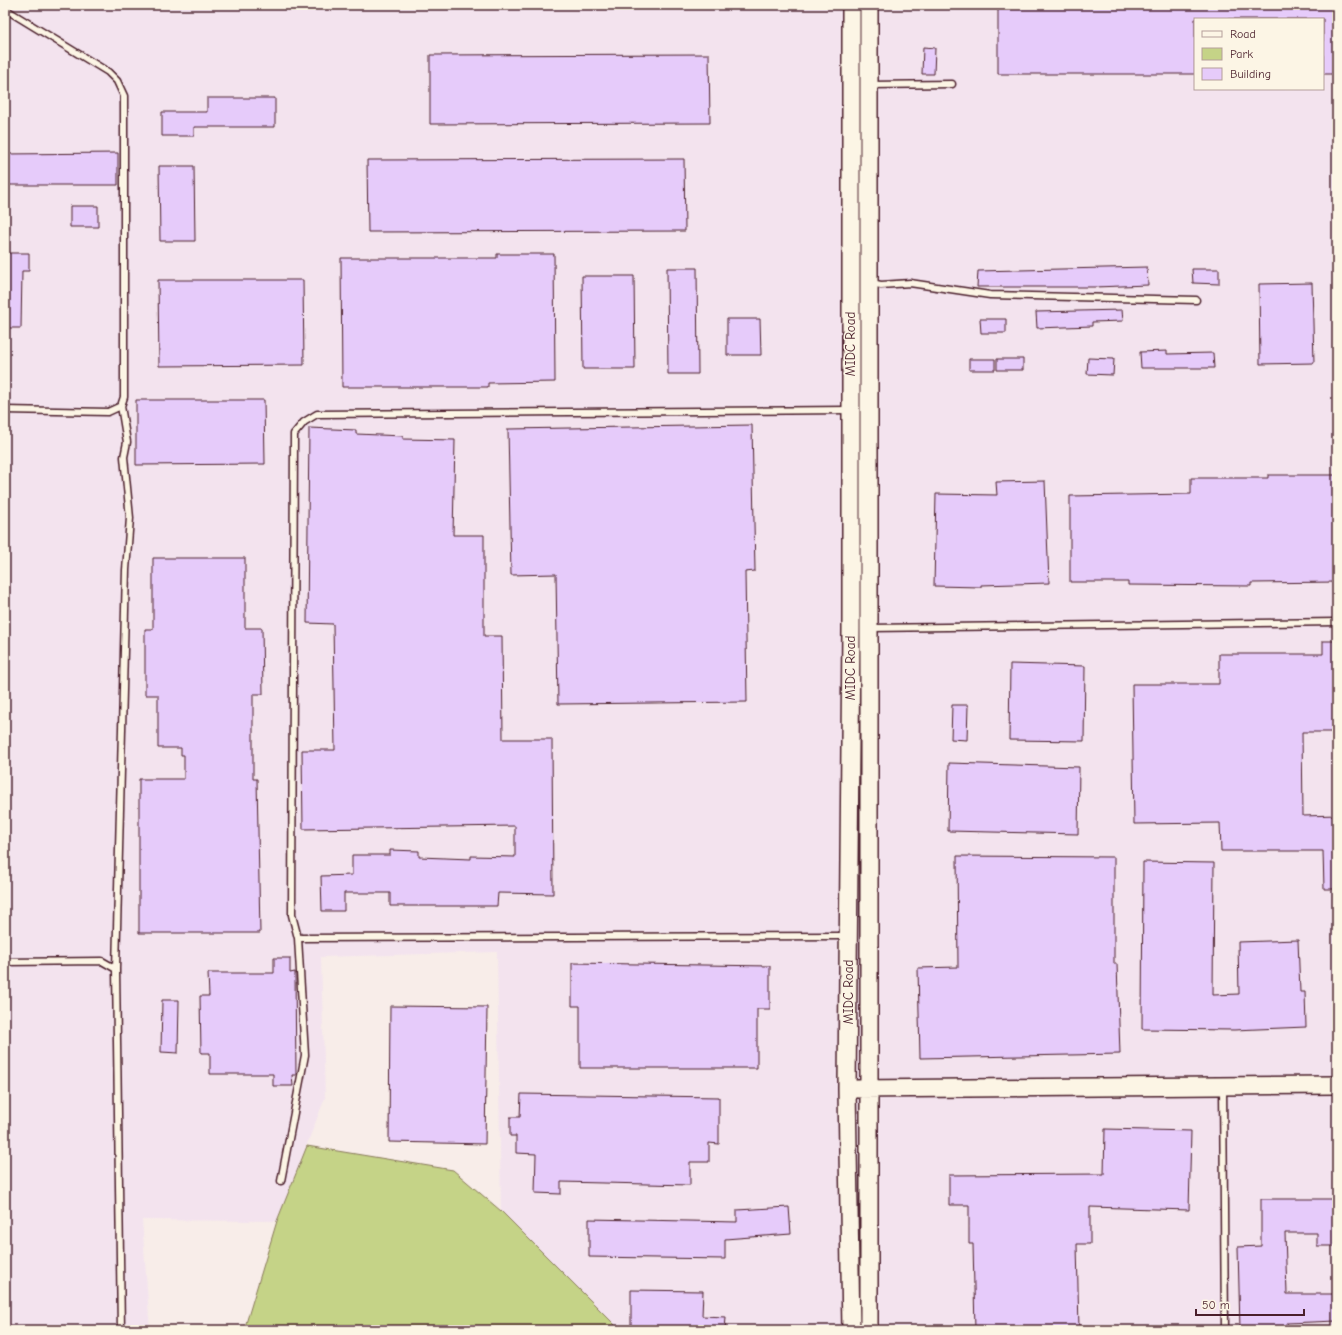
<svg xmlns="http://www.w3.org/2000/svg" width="1342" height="1335" font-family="'Comic Neue',sans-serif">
  <rect width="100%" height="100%" fill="#f8ede9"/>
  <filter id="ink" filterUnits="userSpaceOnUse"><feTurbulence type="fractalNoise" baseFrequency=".025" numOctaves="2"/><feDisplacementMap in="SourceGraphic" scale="8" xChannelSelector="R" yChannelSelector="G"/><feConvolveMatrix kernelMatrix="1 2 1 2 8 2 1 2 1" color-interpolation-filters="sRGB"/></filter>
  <g filter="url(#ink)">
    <path fill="#f3e3ee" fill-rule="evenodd" d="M5,5H1337V1330H617L618,1328L501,1211L497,952L321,957L325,1098L277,1221L142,1220L150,1330H5ZM1195,19H1323V89H1195Z"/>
    <path fill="#c5d387" stroke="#887959" d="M307,1146L453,1170L501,1211L618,1328L617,1330H244L277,1221Z"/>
    <path fill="#e6cbfa" stroke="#4a1f2b" d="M998,5H1337V74H1323V19H1195V74H998Z
      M923,47L935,48L934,74H922Z
      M709,54L710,123L430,124V55Z
      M207,98H275V127H194V136H162V112H207Z
      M118,153V185H5V154Z
      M684,159L685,231L368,232L367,160Z
      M159,166H194L195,241H160Z
      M70,206H98V227H70Z
      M5,253H29V271H22L21,328H5Z
      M497,254H554L555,382L488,383V387H342L341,258H497Z
      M1147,267L1148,285L1095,287H977L978,271Z
      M667,268H697L698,374H668Z
      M1192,269H1219V284L1193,283Z
      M582,276H634L635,369H583Z
      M158,280H303L304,365L159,366Z
      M1312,283L1314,363L1260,364L1259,284Z
      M1122,310L1123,321L1092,322V326L1037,328L1036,312Z
      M727,319H760L761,355H727Z
      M980,319H1006V333H981Z
      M1167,351V354L1213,353L1214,368H1141L1140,352Z
      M1088,358L1114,359L1113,375L1087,374Z
      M969,359H995V370H969Z
      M997,359H1023V370H997Z
      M136,400H264L265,464L136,465Z
      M752,425L755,571L745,572L747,702L558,704L556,574L511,575L508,429Z
      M309,428L356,430V434L403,436V439L455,440L453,535H484V636H502L503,739H552L553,894L498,893L497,906H390V893H344V911H322L321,876L352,875V855H390V850L419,851V857L471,859V856L515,857V826L303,829L302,750H335L333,624L307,623Z
      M1268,475H1337V582L1251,583V586L1128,585V582H1070V496L1191,494V478H1268Z
      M1045,481L1049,583L981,585V587L934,586L936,494L997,495L996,482Z
      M153,558H245V628H262L263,694H253V779H257L260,933H139V779H184V755H181V748H158V695H145V629H153Z
      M1323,641H1337V732H1302L1303,816L1337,815V889H1324L1323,851H1221L1220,823L1134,824L1132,684H1219V654H1323Z
      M1010,664L1085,666L1084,741L1009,740Z
      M952,705H968L967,740L951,739Z
      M949,763L1079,767L1078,834L948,831Z
      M957,856L1114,857V964H1117L1120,1054L920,1058L918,968L958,967Z
      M1143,862L1214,863L1213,995L1239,994L1238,942L1298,940L1300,992H1305L1306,1027L1234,1030L1142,1029Z
      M274,958H290V973L295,972L296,1075H292L293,1086H273V1074H210V1053H201L200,996H209L208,973H274Z
      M572,963L770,966V1009H757V1068H580V1006H572Z
      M162,1000H179L178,1053L161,1052Z
      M390,1006L487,1007L485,1144L389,1142Z
      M521,1094L719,1097V1144L709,1143V1162H690V1185L561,1182V1194L535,1193L536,1154L516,1153V1136H510V1117H520Z
      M1105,1129L1191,1131L1189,1210L1090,1207V1244H1077L1079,1330H975L973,1244H969V1205H949V1175L1104,1174Z
      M1261,1199H1337V1246H1317V1233H1285L1287,1294H1337V1321L1287,1323L1288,1330H1240L1238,1247L1261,1246Z
      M789,1207L791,1234L725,1239V1259L589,1257V1219L737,1222V1210Z
      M631,1290L703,1291L702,1316L726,1317L725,1330H643V1327H631Z"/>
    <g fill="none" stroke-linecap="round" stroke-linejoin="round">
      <g stroke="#4a1f2b" stroke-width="9">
        <path id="lane" d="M5,9L108,72L117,81L124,96V397L121,406L108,412L5,410
          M871,85L952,84
          M871,283L881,285L910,283L990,295L1196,300
          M871,628L1337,622
          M847,936L298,938L292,915L294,434L304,422L317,414L849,410
          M5,962L102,961L116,969L121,1330
          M116,969L126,570L130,518L124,457L127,442L121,406
          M1223,1087L1225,1330
          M281,1181L305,1055L298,938"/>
      </g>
      <g stroke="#4a1f2b" stroke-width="20">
        <path id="secondary" d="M851,5V629L847,1089L851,1330
          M869,5V1330
          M857,1089L1337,1085"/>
      </g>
      <use href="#lane" stroke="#fcf5e5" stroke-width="6"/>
      <use href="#secondary" stroke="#fcf5e5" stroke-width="17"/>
    </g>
  </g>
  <g text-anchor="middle" stroke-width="3" stroke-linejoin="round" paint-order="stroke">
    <g font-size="13" fill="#4a1f2b" stroke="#fcf5e5">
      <text transform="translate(850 344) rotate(-90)" y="5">MIDC Road</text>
      <text transform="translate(850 668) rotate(-90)" y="5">MIDC Road</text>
      <text transform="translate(848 992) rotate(-90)" y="5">MIDC Road</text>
    </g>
  </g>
  <rect width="1342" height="1335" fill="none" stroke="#fcf5e5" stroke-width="20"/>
  <rect x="10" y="10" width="1322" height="1315" fill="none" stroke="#4a1f2b" stroke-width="1.5" filter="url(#ink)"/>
  <rect x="1194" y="18" width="130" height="72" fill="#fcf5e5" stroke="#b59f9b"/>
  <rect x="1202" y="31" width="20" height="6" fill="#fcf5e5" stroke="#b59f9b"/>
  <text x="1230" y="38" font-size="12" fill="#4a1f2b">Road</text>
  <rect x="1202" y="48" width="20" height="12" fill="#c5d387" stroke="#b59f9b"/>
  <text x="1230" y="58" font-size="12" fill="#4a1f2b">Park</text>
  <rect x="1202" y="68" width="20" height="12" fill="#e6cbfa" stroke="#b59f9b"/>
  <text x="1230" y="78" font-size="12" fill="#4a1f2b">Building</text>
  <path d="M1196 1309v6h108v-6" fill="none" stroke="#4a1f2b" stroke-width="2"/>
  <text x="1202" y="1309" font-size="12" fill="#4a1f2b" stroke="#fcf5e5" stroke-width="3" paint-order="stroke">50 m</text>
</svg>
